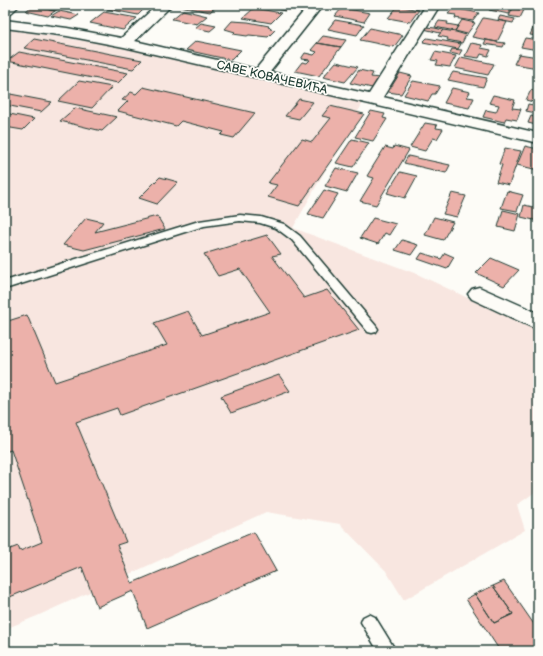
<svg xmlns="http://www.w3.org/2000/svg" width="543" height="656" font-family="'Balsamiq Sans',sans-serif">
  <rect width="100%" height="100%" fill="#fdfcf7"/>
  <filter id="ink" filterUnits="userSpaceOnUse"><feTurbulence type="fractalNoise" baseFrequency=".025" numOctaves="2"/><feDisplacementMap in="SourceGraphic" scale="8" xChannelSelector="R" yChannelSelector="G"/><feConvolveMatrix kernelMatrix="1 2 1 2 8 2 1 2 1" color-interpolation-filters="sRGB"/></filter>
  <g filter="url(#ink)">
    <path fill="#f8e6e0" d="M5,29L106,44L364,101L293,228L417,274L538,331V490L517,505L525,530L404,600L386,571L340,524L266,512L37,616L5,629Z"/>
    <path fill="#ecb1aa" stroke="#1f3d34" d="M34,5H55L62,6L55,11L32,6Z
      M112,5H148L138,15L107,9Z
      M182,5H218L210,12L180,6Z
      M267,5H291L285,11L265,7Z
      M492,5H502L501,6L513,8L509,14L489,10Z
      M32,6L55,11L48,16L26,11Z
      M398,6L419,10L410,22L388,18Z
      M254,8L281,13L271,23L243,18Z
      M342,8L370,13L364,22L335,16Z
      M453,8L479,13L473,21L455,18L456,15L448,14Z
      M513,8L524,10L520,18L509,16Z
      M183,10L207,16L197,24L172,19Z
      M59,11L79,15L71,20L51,16Z
      M104,12L137,18L123,30L90,23Z
      M500,16L515,19L513,23L498,20Z
      M483,18L507,22L497,42L472,37Z
      M335,20L364,25L357,35L328,29Z
      M462,20L475,23L467,34L455,31Z
      M232,21L248,22L269,26L268,27L271,28L270,29L275,30L268,37L249,35L247,36L233,34L235,32L225,29Z
      M439,21L448,22L447,24L458,26L455,31L435,27Z
      M201,23L216,26L210,31L195,28Z
      M534,26L538,27V36L530,35Z
      M426,27L435,28L443,30L440,33L424,29Z
      M370,28L403,35L394,47L360,40Z
      M443,30L456,32L466,35L462,43L447,40L448,38L438,36Z
      M323,36L346,40L341,47L317,43Z
      M427,38L461,44L458,49L423,42Z
      M525,38L538,40V50L521,47Z
      M34,39L142,60L133,69L24,48Z
      M486,40L497,42L505,43L503,47L484,44Z
      M196,41L241,50L231,60L186,50Z
      M317,43L341,47L319,76L295,71L302,62L307,63L310,60L301,59L305,53L314,55L317,52L311,50Z
      M471,43L482,45L481,48L491,50L488,56L481,54L479,58L465,56Z
      M452,49L462,50L459,55L450,53Z
      M19,52L128,73L118,83L7,61Z
      M435,52L456,56L450,67L436,65L438,61L431,60Z
      M519,54L538,57V68L514,64Z
      M461,57L494,64L488,75L455,68Z
      M336,62L358,67L345,82L323,77Z
      M359,70L373,73L371,77L379,78L372,88L350,83Z
      M453,72L487,78L483,87L448,80Z
      M400,73L412,76L401,94L388,92Z
      M79,81L112,87L92,108L58,101Z
      M413,81L440,86L435,94H432L428,101L404,95Z
      M143,87L255,113L234,138L221,135L224,132L181,121L176,126L118,111L128,101L122,100L131,92L136,94Z
      M452,88L470,92L467,97L474,98L469,108L444,103Z
      M531,90L538,91L533,102L526,100Z
      M5,93L52,102L41,112L5,105Z
      M493,95L515,100L512,108L521,109L517,120L506,118L504,122L483,117L486,110L496,112L499,105L489,103Z
      M299,99L313,102L299,119L285,116Z
      M528,104L538,106L536,113L526,111Z
      M330,106L364,114L299,206L268,197L277,185L268,183L302,139L312,142L331,118L322,116Z
      M75,108L117,117L102,131L60,121Z
      M371,111L385,114L383,118L387,119L373,141L355,137Z
      M5,113L34,119L23,130L5,127Z
      M531,116L538,118V130L534,129L536,125L528,123Z
      M425,123L437,125L436,128L443,129L437,139L433,138L425,151L410,147Z
      M352,139L369,143L353,167L336,163Z
      M394,146L409,150L376,205L360,201L374,178L367,176L385,147L393,149Z
      M525,146L538,149V170L517,165Z
      M505,148L521,151L509,185L496,182L502,165L499,164Z
      M408,156L450,165L446,173L404,163Z
      M336,168L358,173L347,192L325,186Z
      M400,172L417,176L405,198L387,193Z
      M160,177L178,182L157,204L139,198Z
      M324,190L338,194L323,218L308,214Z
      M507,191L523,195L517,211L501,208Z
      M452,193L466,196L457,217L443,214Z
      M524,205L538,208V221L521,217Z
      M503,210L520,214L515,231L498,227Z
      M157,216L165,229L84,250L63,245L86,218L103,222L95,232Z
      M434,217L453,222L443,240L425,235Z
      M373,218L396,224L389,235L385,233L378,244L360,238Z
      M267,235L281,254L272,256L304,298L327,290L359,330L120,415L117,408L76,422L126,542L117,545L132,583L254,532L276,571L147,628L133,591L97,607L82,567L5,599V551L18,546L20,551L42,542L11,450L5,452V322L27,315L55,382L167,345L154,323L188,311L202,335L270,312L240,269L218,276L204,254Z
      M402,240L418,245L411,255L395,250Z
      M422,253L441,259L445,253L454,257L447,269L418,259Z
      M491,258L519,270L504,286L476,273Z
      M279,375L290,391L231,413L221,396Z
      M504,581L538,630V651H500L466,599L475,594L494,623L513,614L493,586Z
      M493,586L513,614L494,623L475,594Z"/>
    <g fill="none" stroke-linecap="round" stroke-linejoin="round">
      <g stroke="#1f3d34" stroke-width="3">
        <path id="service" d="M240,215L261,217L284,224L300,236L376,326L378,329L376,332L372,333L368,332L292,240L276,228L260,223L240,221L204,226L5,289V281L199,221Z
          M369,614L375,617L396,651H378L361,622L363,617Z"/>
      </g>
      <g stroke="#1f3d34" stroke-width="3">
        <path id="minor" d="M5,5H20L10,14L5,15Z
          M157,5H172L135,41L256,69L309,5H323L270,72L369,94L426,5H440L383,97L538,133V143L124,47L67,36L5,28V20L67,28L121,38Z
          M479,287L538,313V330L472,299L468,294L472,289Z"/>
      </g>
      <use href="#service" fill="#fdfcf7" fill-rule="evenodd"/>
      <use href="#minor" fill="#fdfcf7" fill-rule="evenodd"/>
    </g>
  </g>
  <g text-anchor="middle" stroke-width="3.5" stroke-linejoin="round" paint-order="stroke">
    <g font-size="12" fill="#1f3d34" stroke="#fdfcf7">
      <text transform="translate(272 77) rotate(13)" y="4">САВЕ КОВАЧЕВИЋА</text>
    </g>
  </g>
  <rect width="543" height="656" fill="none" stroke="#fdfcf7" stroke-width="20"/>
  <rect x="10" y="10" width="523" height="636" fill="none" stroke="#1f3d34" stroke-width="1.5" filter="url(#ink)"/>
</svg>
